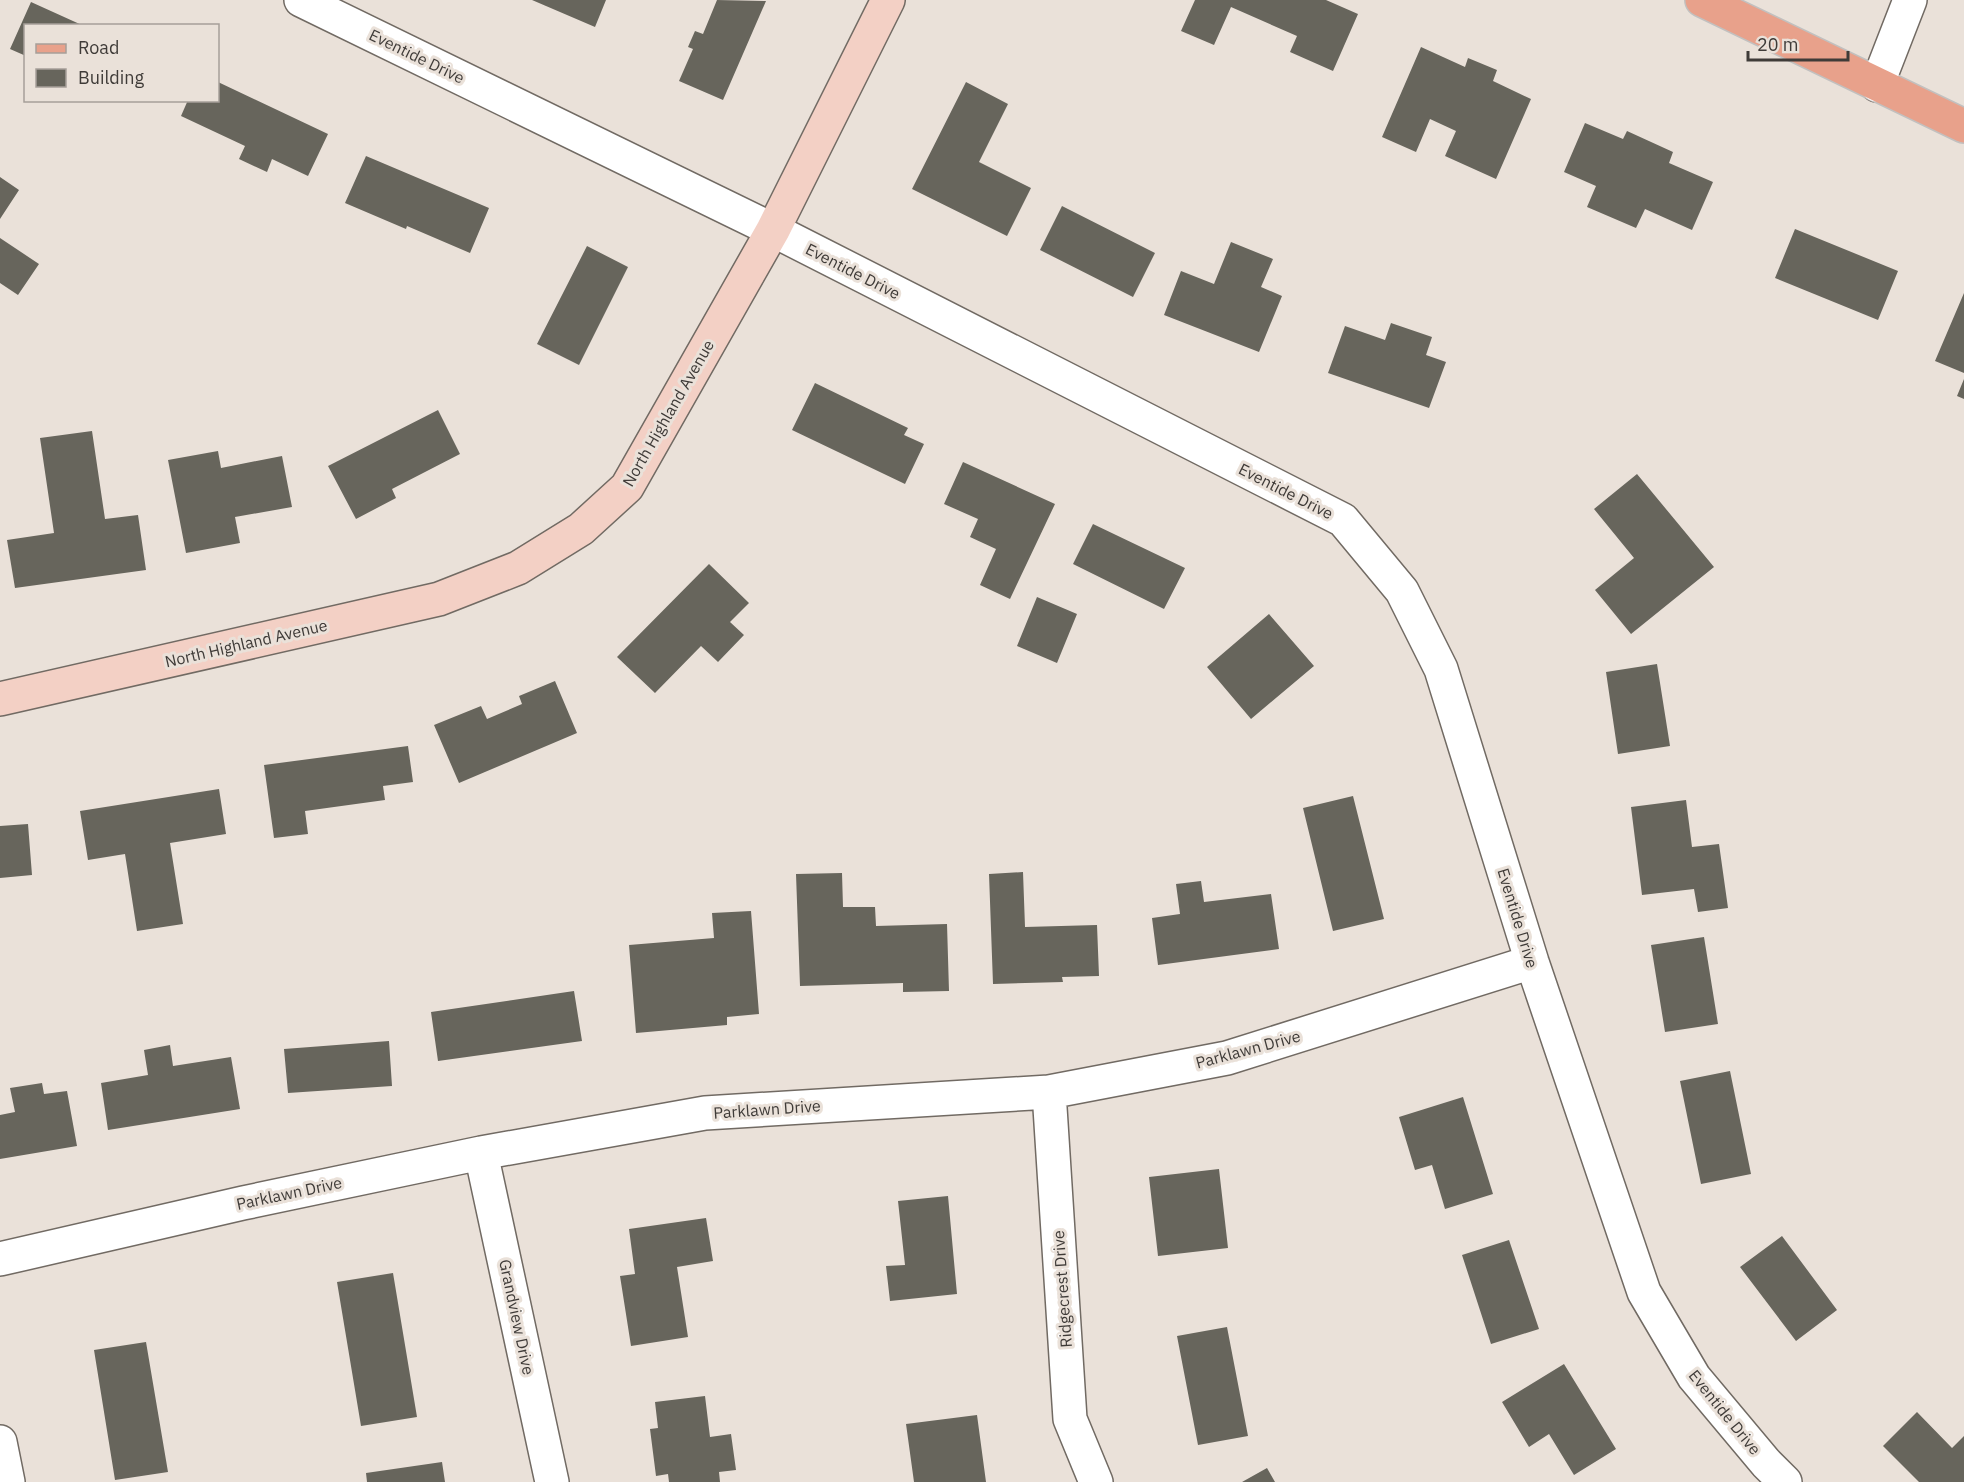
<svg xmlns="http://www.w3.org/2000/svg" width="1964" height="1482" font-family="'IBM Plex Sans',sans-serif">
  <rect width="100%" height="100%" fill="#eae1d9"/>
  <path fill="#67655c" d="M532,0H606L595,27Z
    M717,0L766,1L723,100L679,81L693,49L688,47L695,31L703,34Z
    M1195,0H1326L1358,14L1333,71L1290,52L1297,36L1231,7L1214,45L1181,31Z
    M31,2L84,26H26V56L10,49Z
    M1421,47L1465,67L1468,58L1497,70L1493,81L1531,99L1496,179L1445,156L1456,131L1430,119L1416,152L1382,137Z
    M218,82L328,134L308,176L272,159L267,172L239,159L245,146L181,116L188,100H218Z
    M966,82L1008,104L979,162L1031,188L1007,236L912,189Z
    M1585,123L1623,139L1627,131L1673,152L1669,163L1713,182L1692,230L1645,209L1636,228L1587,207L1596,186L1564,172Z
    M366,156L489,208L470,253L407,226L406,229L345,203Z
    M0,177L19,190L0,219Z
    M1062,206L1155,253L1133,297L1040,250Z
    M1795,229L1898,271L1878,320L1775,278Z
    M0,238L39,264L18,295L0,283Z
    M1231,242L1273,259L1261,287L1282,296L1259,352L1164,315L1181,271L1214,284Z
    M587,246L628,267L579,365L537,344Z
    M1964,293V373L1935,361Z
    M1391,323L1432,337L1426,355L1446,362L1429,408L1328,373L1345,326L1385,340Z
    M1964,379V399L1957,396Z
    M815,383L908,428L904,435L924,444L905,484L792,430Z
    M438,410L460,454L392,489L396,498L356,519L328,466Z
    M92,431L105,519L138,515L146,570L15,588L7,540L54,533L40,438Z
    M218,451L221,468L282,456L292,507L235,517L240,543L186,553L168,460Z
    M963,462L1055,504L1010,599L980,585L996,549L970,537L978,519L944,504Z
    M1637,474L1714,567L1631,634L1595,590L1634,558L1594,509Z
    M1093,524L1185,568L1164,609L1073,564Z
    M709,564L749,603L730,622L744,635L718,662L701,646L655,693L617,657Z
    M1037,597L1077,614L1057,663L1017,646Z
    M1269,614L1314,666L1251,719L1207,667Z
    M1657,664L1670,746L1618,754L1606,672Z
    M555,681L577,733L459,783L434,725L481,706L487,719L522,704L519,696Z
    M408,746L413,782L383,786L385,800L305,811L308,834L274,838L264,765Z
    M219,789L226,834L170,843L183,924L137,931L125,854L88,860L80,811Z
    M1353,796L1384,919L1333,931L1303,808Z
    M1686,800L1692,847L1719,844L1728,908L1698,912L1694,889L1642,895L1631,807Z
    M28,824L32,875L0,878V826Z
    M1023,872L1025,927L1097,925L1099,976L1062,977L1063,982L993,984L989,874Z
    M842,873L843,907H875L876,926L947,924L949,991L903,992V983L800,986L796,874Z
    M1201,881L1204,902L1271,894L1279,949L1158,965L1152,918L1180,914L1176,884Z
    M751,911L759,1014L727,1017V1025L636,1033L629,945L714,938L712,913Z
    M1704,937L1718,1024L1665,1032L1651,945Z
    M574,991L582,1041L438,1061L431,1012Z
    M389,1041L392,1086L288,1093L284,1049Z
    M170,1045L173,1066L231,1057L240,1109L108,1130L101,1083L148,1075L144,1050Z
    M1730,1071L1751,1174L1701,1184L1680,1081Z
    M42,1083L44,1094L67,1091L77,1146L0,1159V1115L15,1112L10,1088Z
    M1463,1097L1493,1194L1445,1209L1432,1165L1415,1170L1399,1117Z
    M1219,1169L1228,1248L1158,1256L1149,1177Z
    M948,1196L957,1294L890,1301L886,1266L905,1265L898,1201Z
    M706,1218L713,1261L677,1267L688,1337L631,1346L620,1276L635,1274L629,1229Z
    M1782,1236L1837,1310L1796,1341L1740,1267Z
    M1509,1240L1539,1329L1491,1344L1462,1255Z
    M393,1273L417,1417L361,1426L337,1282Z
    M1227,1327L1248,1436L1198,1445L1177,1336Z
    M146,1342L168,1472L115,1480L94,1350Z
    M1564,1364L1616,1449L1574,1475L1549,1434L1529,1447L1502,1402Z
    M705,1396L710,1437L731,1434L736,1470L719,1472L720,1482H669L668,1474L656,1476L650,1429L658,1428L655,1402Z
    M1917,1412L1952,1448L1964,1436V1482H1919L1883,1446Z
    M977,1415L986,1482H914L906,1424Z
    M442,1462L445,1482H367L366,1473Z
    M1267,1468L1275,1482H1242Z"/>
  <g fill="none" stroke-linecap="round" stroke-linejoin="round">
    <g stroke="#716a63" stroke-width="36">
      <path id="street" d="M301,0L773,230L1343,520L1402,591L1441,669L1532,962L1644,1292L1694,1377L1766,1463L1785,1482
        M1877,85L1910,0
        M1049,1092L1070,1419L1096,1482
        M481,1153L552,1482
        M0,1259L243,1203L481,1153L705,1113L1049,1092L1227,1058L1532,962
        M0,1442L8,1482"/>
    </g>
    <g stroke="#716a63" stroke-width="36">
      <path id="secondary" d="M0,699L439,599L518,568L581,529L627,487L773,230L888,0"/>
    </g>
    <g stroke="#c2c0bf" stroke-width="36">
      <path id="primary" d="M1702,0L1964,126"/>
    </g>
    <use href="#street" stroke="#fff" stroke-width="33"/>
    <use href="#secondary" stroke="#f3d0c5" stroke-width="33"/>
    <use href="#primary" stroke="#e8a18b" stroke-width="33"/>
  </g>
  <g text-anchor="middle" stroke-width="6" stroke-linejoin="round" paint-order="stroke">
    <g font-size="16" fill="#3f3b38" stroke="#eae1d9">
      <text transform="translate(417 56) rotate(26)" y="6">Eventide Drive</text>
      <text transform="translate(853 271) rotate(27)" y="6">Eventide Drive</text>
      <text transform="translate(668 413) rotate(-60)" y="6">North Highland Avenue</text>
      <text transform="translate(1286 491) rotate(27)" y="6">Eventide Drive</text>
      <text transform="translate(246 643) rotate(-13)" y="6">North Highland Avenue</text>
      <text transform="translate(1518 918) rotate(73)" y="6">Eventide Drive</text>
      <text transform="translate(1248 1049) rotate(-15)" y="6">Parklawn Drive</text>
      <text transform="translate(767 1109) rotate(-4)" y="6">Parklawn Drive</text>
      <text transform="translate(289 1193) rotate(-12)" y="6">Parklawn Drive</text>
      <text transform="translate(1062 1289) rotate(-94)" y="6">Ridgecrest Drive</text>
      <text transform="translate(517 1317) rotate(78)" y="6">Grandview Drive</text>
      <text transform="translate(1725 1412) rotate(51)" y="6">Eventide Drive</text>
    </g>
  </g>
  <rect x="24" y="24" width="195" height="78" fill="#eae1d9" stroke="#a69f99" stroke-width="1.5"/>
  <rect x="36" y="44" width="30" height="9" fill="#e8a18b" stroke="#a69f99" stroke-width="1.5"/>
  <text x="78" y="54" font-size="18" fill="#3f3b38">Road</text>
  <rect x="36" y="69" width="30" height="18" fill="#67655c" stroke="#a69f99" stroke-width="1.5"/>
  <text x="78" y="84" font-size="18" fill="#3f3b38">Building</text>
  <path d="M1748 51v9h100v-9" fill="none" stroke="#3f3b38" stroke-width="3"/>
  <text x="1757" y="51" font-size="18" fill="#3f3b38" stroke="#eae1d9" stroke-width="4.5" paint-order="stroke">20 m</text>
</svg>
